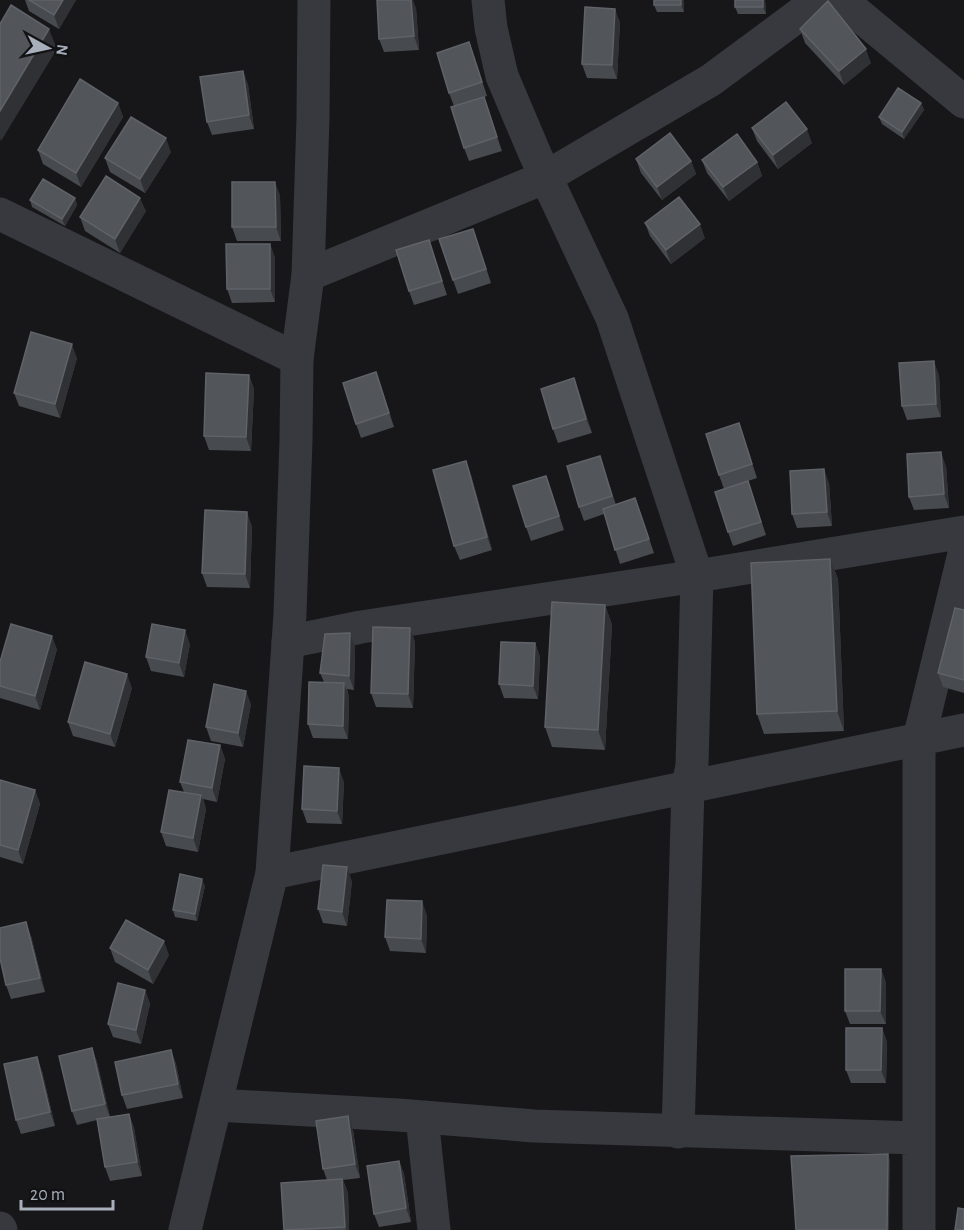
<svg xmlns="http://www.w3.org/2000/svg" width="964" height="1230" font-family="'Alegreya Sans',sans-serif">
  <rect width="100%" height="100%" fill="#171719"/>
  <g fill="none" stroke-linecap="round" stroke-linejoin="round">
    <path stroke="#37393e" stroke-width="33" d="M488,0L491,28L502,76L535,154L612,318L697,576L692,765L688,787L678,1132
      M833,0L847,5L964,102
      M0,214L297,359
      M308,275L546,177L711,80L819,0
      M288,642L361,627L697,576L964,532
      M216,1105L398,1115L534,1126L918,1138
      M422,1117L434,1230
      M0,1228L1,1230
      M185,1230L272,873
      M919,1230V739L964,554"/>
    <path stroke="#37393e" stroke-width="33" d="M314,0L313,118L308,275L297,359L296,440L290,614L272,873L964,730"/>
  </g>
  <path fill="#474a4e" d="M25,0H76L59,29L29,11Z
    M654,0H684V12H657L654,5Z
    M765,0L766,14H738L735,7Z
    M416,8L419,50L384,52L379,39Z
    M620,22L617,79L587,78L582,64Z
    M800,29L871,63L844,85L805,43Z
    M474,56L487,96L484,97L502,151L469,161L464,148L454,106L449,93Z
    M243,71L248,85L254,129L212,135L207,122Z
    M118,103L123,117L81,187L43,164L38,150Z
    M921,103L924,110L904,139L882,124L879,117Z
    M752,128L812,143L778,169L757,141Z
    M171,152L145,193L110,172L105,158Z
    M636,159L691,161L696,174L662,200L641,173Z
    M702,160L757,162L762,176L729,201L707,173Z
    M280,195L281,241H237L232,227Z
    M75,198L77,205L65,226L32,207L30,200Z
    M146,211L120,253L85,231L80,217Z
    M645,223L705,238L671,264L650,236Z
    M429,240L447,295L414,305L409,291Z
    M478,243L491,283L458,294L453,280Z
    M270,244L275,258V302L232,303L227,289Z
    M77,358L60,418L19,406L14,393Z
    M249,375L254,389L251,451L209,450L204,436Z
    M939,375L941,417L907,420L902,406Z
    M574,378L592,433L558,443L553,429Z
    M381,386L394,427L361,438L356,424Z
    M739,423L757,478L724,489L719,475Z
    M600,456L616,505L640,512L654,553L620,564L604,514L584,521L579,507Z
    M466,461L471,475L492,550L460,560L454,546Z
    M946,466L949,508L914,510L909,497Z
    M748,481L766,535L733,546L728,532Z
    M829,483L832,526L797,528L792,514Z
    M551,490L564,530L531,541L526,527Z
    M252,526L250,588L207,587L202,573Z
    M830,559L838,579L844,731L764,734L757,714Z
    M605,605L612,625L605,750L552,747L545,727Z
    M964,610V693L943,687L938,673Z
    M410,628L415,642L413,708L376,707L371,693Z
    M350,633L355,647L354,690L347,689L349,697L348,739L313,738L308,724L324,682L320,673Z
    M535,643L540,657L538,699L504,698L499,684Z
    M190,644L184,677L151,671L146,657Z
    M57,649L40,710L0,698V662Z
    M132,688L115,747L73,736L68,722Z
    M251,704L243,747L211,741L206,727Z
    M220,745L225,759L217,802L203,799L206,809L198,852L166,846L161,832L184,792L180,782Z
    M0,780L35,790L40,804L23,864L0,857Z
    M344,782L342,824L307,823L302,809Z
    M352,881L347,926L323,923L318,909Z
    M205,886L197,921L175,917L173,910Z
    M427,915L426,953L390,951L385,937Z
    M31,936L45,992L11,999L6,985Z
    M110,948L169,955L153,984L115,962Z
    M881,969L886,983V1024H850L845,1011Z
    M145,990L150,1004L141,1044L113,1037L108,1024Z
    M882,1028L887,1042L886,1083H851L846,1070Z
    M92,1048L97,1062L110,1117L129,1114L134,1128L142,1176L110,1181L105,1167L97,1120L77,1125L72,1111Z
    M171,1050L176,1064L183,1098L127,1109L122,1095Z
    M42,1071L55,1126L21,1134L16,1120Z
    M353,1130L360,1178L343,1180L348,1193L349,1230H284L327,1180L323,1169Z
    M399,1161L404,1174L411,1222L379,1227L374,1214Z"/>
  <path fill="#303134" d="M63,0H76L59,29L54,15Z
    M411,0H413L416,8L419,50L414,36Z
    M681,0H684V12L681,5Z
    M763,0H765L766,14L763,7Z
    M615,9L620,22L617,79L612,65Z
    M49,29L57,49L1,141L0,138V111Z
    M866,49L871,63L844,85L839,71Z
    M243,71L248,85L254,129L249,115Z
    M484,97L489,110L502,151L497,137Z
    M118,103L123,117L81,187L76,173Z
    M921,103L924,110L904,139L902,132Z
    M807,129L812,143L778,169L773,155Z
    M166,138L171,152L145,193L140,179Z
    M691,161L696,174L662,200L657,187Z
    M757,162L762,176L729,201L723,187Z
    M275,182L280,195L281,241L276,227Z
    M75,198L77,205L65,226L62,219Z
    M140,198L146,211L120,253L115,239Z
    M700,224L705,238L671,264L666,250Z
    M270,244L275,258V302L270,289Z
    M72,344L77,358L60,418L55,404Z
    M934,361L939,375L941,417L936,404Z
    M376,372L381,386L394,427L389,413Z
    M249,375L254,389L251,451L246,437Z
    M574,378L579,392L592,433L586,419Z
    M941,452L946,466L949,508L944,494Z
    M466,461L471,475L492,550L487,537Z
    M824,469L829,483L832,526L827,512Z
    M546,476L551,490L564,530L559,516Z
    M247,512L252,526L250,588L245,574Z
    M830,559L838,579L844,731L837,711Z
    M605,605L612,625L605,750L598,730Z
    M410,628L415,642L413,708L408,694Z
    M185,630L190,644L184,677L179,663Z
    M350,633L355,647L354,690L349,676Z
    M52,636L57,649L40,710L35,696Z
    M535,643L540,657L538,699L533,686Z
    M127,674L132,688L115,747L110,734Z
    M344,683L349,697L348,739L343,726Z
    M246,691L251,704L243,747L238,733Z
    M220,745L225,759L217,802L212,788Z
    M339,768L344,782L342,824L337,811Z
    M35,790L40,804L23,864L18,850Z
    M201,795L206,809L198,852L193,838Z
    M347,867L352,881L347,926L342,912Z
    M202,879L205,886L197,921L195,914Z
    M422,901L427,915L426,953L421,939Z
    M26,922L31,936L45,992L40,978Z
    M164,941L169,955L153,984L148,970Z
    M881,969L886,983V1024L880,1011Z
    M145,990L150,1004L141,1044L136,1030Z
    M882,1028L887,1042L886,1083L881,1070Z
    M92,1048L97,1062L110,1117L105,1104Z
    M171,1050L176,1064L183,1098L178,1084Z
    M37,1057L42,1071L55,1126L50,1112Z
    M129,1114L134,1128L142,1176L137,1162Z
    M348,1116L353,1130L360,1178L355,1164Z
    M888,1154L890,1161L889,1230H887Z
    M399,1161L404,1174L411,1222L406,1208Z
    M342,1179L348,1193L349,1230H346L345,1227Z"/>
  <path fill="#52555a" stroke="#5f6369" stroke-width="1.5" d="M29,0H63L54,15Z
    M377,0H411L414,36L379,39Z
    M654,0H681V5H654Z
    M735,0H763V7H735Z
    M828,1L866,49L839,71L800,29Z
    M11,5L49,29L0,111V24Z
    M585,7L615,9L612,65L582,64Z
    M469,42L482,82L449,93L437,53Z
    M243,71L249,115L207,122L200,77Z
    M80,79L118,103L76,173L38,150Z
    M898,88L921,103L902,132L879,117Z
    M484,97L497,137L464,148L451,107Z
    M786,102L807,129L773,155L752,128Z
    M131,117L166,138L140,179L105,158Z
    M670,133L691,161L657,187L636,159Z
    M737,134L757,162L723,187L702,160Z
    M106,176L140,198L115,239L80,217Z
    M43,179L75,198L62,219L30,200Z
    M232,182H275L276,227H232Z
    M679,197L700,224L666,250L645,223Z
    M473,229L486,269L453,280L439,239Z
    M429,240L442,281L409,291L396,250Z
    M226,244H270V289H227Z
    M31,332L72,344L55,404L14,393Z
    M934,361L936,404L902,406L899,363Z
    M376,372L389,413L356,424L343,383Z
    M206,373L249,375L246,437L204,436Z
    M574,378L586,419L553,429L541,389Z
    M739,423L752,464L719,475L706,434Z
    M941,452L944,494L909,497L907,454Z
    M600,456L612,496L579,507L567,466Z
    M466,461L487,537L454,546L433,470Z
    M824,469L827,512L792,514L790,471Z
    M546,476L559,516L526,527L513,486Z
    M748,481L761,522L728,532L715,492Z
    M635,498L649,539L615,550L603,509Z
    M205,510L247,512L245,574L202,573Z
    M830,559L837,711L757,714L751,563Z
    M552,602L605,605L598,730L545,727Z
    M955,608L964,610V680L938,673Z
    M11,624L52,636L35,696L0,686V662Z
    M152,624L185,630L179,663L146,657Z
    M373,627L410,628L408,694L371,693Z
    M350,633L349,676L320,673L325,634Z
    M501,642L535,643L533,686L499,684Z
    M85,662L127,674L110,734L68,722Z
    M309,682L344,683L343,726L308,724Z
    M214,684L246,691L238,733L206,727Z
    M188,740L220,745L212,788L180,782Z
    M304,766L339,768L337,811L302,809Z
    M0,780L35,790L18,850L0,845Z
    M169,790L201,795L193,838L161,832Z
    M323,865L347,867L342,912L318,909Z
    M180,874L202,879L195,914L173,910Z
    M387,900L422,901L421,939L385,937Z
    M126,920L164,941L148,970L110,948Z
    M26,922L40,978L6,985L0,958V928Z
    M845,969H881L880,1011H845Z
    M118,983L145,990L136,1030L108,1024Z
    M846,1028H882L881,1070H846Z
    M92,1048L105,1104L72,1111L59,1056Z
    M171,1050L178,1084L122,1095L115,1062Z
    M37,1057L50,1112L16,1120L4,1064Z
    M129,1114L137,1162L105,1167L97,1119Z
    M348,1116L355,1164L323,1169L316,1121Z
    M888,1154L887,1230H796L791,1156Z
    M399,1161L406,1208L374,1214L367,1166Z
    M342,1179L345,1227L284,1230L281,1183Z
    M958,1208L964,1209V1230H955Z"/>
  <g transform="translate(48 48) rotate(98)" stroke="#121214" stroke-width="4.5" paint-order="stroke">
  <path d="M0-4.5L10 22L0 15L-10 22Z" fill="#a7afba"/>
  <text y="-9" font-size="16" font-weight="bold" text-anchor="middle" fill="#a7afba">N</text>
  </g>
  <path d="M21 1200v9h92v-9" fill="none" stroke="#a7afba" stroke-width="3"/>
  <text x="30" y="1200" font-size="18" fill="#a7afba" stroke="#121214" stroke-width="4.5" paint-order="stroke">20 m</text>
</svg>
